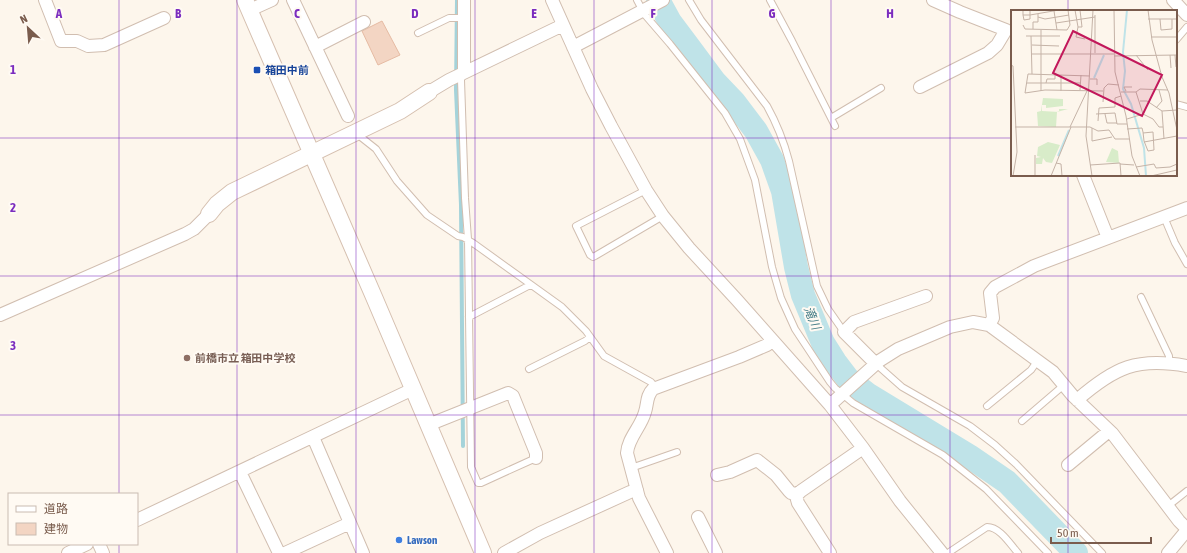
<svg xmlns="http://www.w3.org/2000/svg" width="1187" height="553" font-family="'Asap Condensed','Noto Sans JP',sans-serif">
  <rect width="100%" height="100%" fill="#fdf6ec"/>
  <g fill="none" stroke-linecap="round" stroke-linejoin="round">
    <path stroke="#a5d3da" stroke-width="4" d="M457,0L456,90L461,205L463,446"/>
    <path stroke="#bfe3e8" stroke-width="24" d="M658,0L670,22L691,50L714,81L734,102L756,131L772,160L783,191L796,267L803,295L823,343L835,362L848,379L867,394L969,456L1007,482L1076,553"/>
  </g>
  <path fill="#f3d5c3" stroke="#e6bba3" d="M382,21L400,55L378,65L362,31Z"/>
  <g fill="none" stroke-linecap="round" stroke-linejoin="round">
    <g stroke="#d1beb0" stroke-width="8">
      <path id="lane" d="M637,0L645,15L670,44L725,113L740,139L755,180L772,267L781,298L795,329L830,382L835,388L853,403L943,455L986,489L1048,553
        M689,0L701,20L767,106C777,124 784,142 789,161L817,286L828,309L844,332
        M770,0L792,41L835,126
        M418,33L449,18H464
        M1176,40L1187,27
        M463,73L461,80L465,198L468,239L471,467L478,483H481L536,458
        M1176,104L1187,107
        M831,118L881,88
        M357,134L376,149L397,181L427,215L458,236L463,237L473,243L562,307L586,331L604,356L651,382L656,388
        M646,190L576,226L590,255L593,257L595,256L663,216
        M1164,217L1175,243L1187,264
        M1141,297L1169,356V363
        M469,317L530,285
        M876,364L902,387L970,426L995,445L1016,464L1102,553
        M529,369L585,341L590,337
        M987,406L1031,370L1038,360
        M1022,421L1064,385
        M631,468L677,452
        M1168,506L1187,491
        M948,553L987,527C1000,527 1010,544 1018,553"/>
    </g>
    <g stroke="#d1beb0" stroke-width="14">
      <path id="street" d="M45,0L61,41H77L88,46L104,45L164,18
        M293,0L348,116
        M552,0L592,89L611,126L646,190L663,216L689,248L737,300L830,405L863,448L900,501L942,553
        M1173,0L1187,15
        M250,10L272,0
        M315,47L364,22
        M573,47L663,0
        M464,72V0
        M920,87L988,53L997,45L1006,30L960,12L933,0
        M429,92L449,80L563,25
        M1083,175L1108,238
        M0,315L185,234L194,229L209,214
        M989,325L993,318L990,293L995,287L1034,266L1187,208
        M876,364L844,332L854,322L926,296
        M1077,400C1115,367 1137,357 1187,366
        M830,405L879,361L898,349L950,327L973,322L989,325L1053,372L1073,396L1112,433L1179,521L1187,529
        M428,425L508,393L513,396L536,453V458
        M313,437L363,553
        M1068,465L1109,431
        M240,472L279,553
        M717,475L730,472L757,460L776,475L789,491L791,493L798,494
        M698,517L716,553
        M137,520L413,389
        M99,544L103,553
        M68,553L87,544
        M285,553L350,523
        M504,553L540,533L630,492L637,490
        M667,553L639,498L627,453C628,438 641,427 645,412C648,403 646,396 653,389L739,357L767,345L772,340
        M830,553L798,503L796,496L801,491L863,448
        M1168,553L1187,530"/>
    </g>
    <g stroke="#d6c0b0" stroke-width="18">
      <path id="secondary" d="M245,0L374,297L483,553
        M209,214L217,204L232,192L400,111L429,92"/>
    </g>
    <use href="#lane" stroke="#fff" stroke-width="6"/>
    <use href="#street" stroke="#fff" stroke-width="12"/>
    <use href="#secondary" stroke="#fff" stroke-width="16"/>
  </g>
  <path fill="none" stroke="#7b2cbf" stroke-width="1" stroke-opacity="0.55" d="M119,0V494M237,0V553M356,0V553M475,0V553M594,0V553M712,0V553M831,0V553M950,0V553M1068,0V11M0,138H1012M1176,138H1187M1068,175V553M0,276H1187M0,415H1187M119,544V553"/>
  <rect fill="#1a4fb4" stroke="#fffaf3" stroke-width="1.5" x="253" y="66" width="8" height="8" rx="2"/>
  <circle fill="#8d6e63" stroke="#fffaf3" stroke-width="1.5" cx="187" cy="358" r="4"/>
  <circle fill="#3f7fe0" stroke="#fffaf3" stroke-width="1.5" cx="399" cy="540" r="4"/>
  <g text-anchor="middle" stroke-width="4" stroke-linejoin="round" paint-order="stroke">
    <g font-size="11" font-weight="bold" fill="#164399" stroke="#fffaf3" text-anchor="start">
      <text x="265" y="74">箱田中前</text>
    </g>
    <g font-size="11" font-weight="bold" fill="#785e54" stroke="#fffaf3" text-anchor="start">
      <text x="195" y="362">前橋市立 箱田中学校</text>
    </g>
    <g font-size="11" font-weight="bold" fill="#366cbe" stroke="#fffaf3" text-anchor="start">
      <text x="407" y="544">Lawson</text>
    </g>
    <g font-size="12" font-style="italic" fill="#437c86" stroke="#fffaf3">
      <text transform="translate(812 318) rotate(67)" y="4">滝川</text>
    </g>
  </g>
  <g transform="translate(1011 10)">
    <rect width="166" height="166" fill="#fdf6ec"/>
    <path d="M32,88L52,89V96L35,98V95H31V101L48,102V99H57L46,102L45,117L27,116L26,102L30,101ZM37,132L49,135L41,153L35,152L32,148L31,154H25V148L30,147L26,146L27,137ZM101,138L107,141L108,153L95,152Z" fill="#d8ecc9"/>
    <path fill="none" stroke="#bfe3e8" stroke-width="2" d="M116,0L112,42L114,61L112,79L120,94L133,138L135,166M83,68L93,45M47,146L58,120"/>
    <path fill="none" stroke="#c5b3a7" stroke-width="1" d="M12,0V5H19L48,0M64,0L67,17H71L69,0M103,0L104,62L115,106L121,146L129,166M137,0L141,30L151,67L158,83L166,120M43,1L46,20M27,4V7L34,9L58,5M12,5L13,10L19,9V0M137,9H166M149,9L150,20L161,19V9M45,13L84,7M12,15L14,19L56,20L59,15L57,0M67,17L65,27L74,29M22,19V12H27V7M15,26H49M20,26L21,64M140,27H166M21,35L48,36M84,43V5M21,44H103M125,45L137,60M159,45L160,58M164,45L165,57M103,46L166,45M0,55L2,56L6,142L2,166M79,66L17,64L14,83L34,80L92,81M79,69H86V75M16,73H69M35,73L36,69H44V65M69,80L70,65M30,81V20M50,81V65M115,81L113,77H121M110,82H125L132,104L142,109L148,117H152M125,82L129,79L157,80M129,91H136L151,101L166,100M92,92L93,78L97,74L108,75M145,98L151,91L148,80M151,101L153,129M85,104L104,103L106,114H116M94,104L96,113H106M116,109L132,104M87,111L88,98L104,97V88L110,86M4,117H79L87,121L98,120L104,129H118M59,117L76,81M81,118V131L101,127M116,119L131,118L132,122L133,131L137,141L143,140L142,122L132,123M133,132L166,126M24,145V166M45,153L50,154L51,166M109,153L110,166M109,154L123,155M79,155L109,153M125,157L143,154L145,158L159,157L166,154M40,166L60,117M81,166L75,126L82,0M140,166L166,160"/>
    <path fill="#c2185b" fill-opacity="0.15" stroke="#c2185b" stroke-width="2" d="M62,21L151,65L131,106L42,63Z"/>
    <rect width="166" height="166" fill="none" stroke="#7a5c4d" stroke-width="2"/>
  </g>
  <g font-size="13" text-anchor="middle" font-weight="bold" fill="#7b2cbf" stroke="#fffaf3" stroke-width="4" stroke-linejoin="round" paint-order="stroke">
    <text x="59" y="18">A</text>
    <text x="178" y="18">B</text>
    <text x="297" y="18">C</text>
    <text x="415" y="18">D</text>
    <text x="534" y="18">E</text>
    <text x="653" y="18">F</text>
    <text x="772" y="18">G</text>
    <text x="890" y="18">H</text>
    <text x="13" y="74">1</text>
    <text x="13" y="212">2</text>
    <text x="13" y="350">3</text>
  </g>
  <rect x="8" y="493" width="130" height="52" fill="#fffaf3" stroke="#cabbb1"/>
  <rect x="16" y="506" width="20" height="6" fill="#ffffff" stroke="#cabbb1"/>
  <text x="44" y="513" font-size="12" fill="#7a5c4d">道路</text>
  <rect x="16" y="523" width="20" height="12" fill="#f3d5c3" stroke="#cabbb1"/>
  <text x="44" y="533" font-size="12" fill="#7a5c4d">建物</text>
  <g transform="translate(28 28) rotate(334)" stroke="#fffaf3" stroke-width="3" paint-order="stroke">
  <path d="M0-3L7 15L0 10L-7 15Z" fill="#7a5c4d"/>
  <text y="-6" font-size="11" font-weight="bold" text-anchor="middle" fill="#7a5c4d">N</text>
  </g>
  <path d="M1051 537v6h100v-6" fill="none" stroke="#7a5c4d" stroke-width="2"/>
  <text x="1057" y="537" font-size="12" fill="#7a5c4d" stroke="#fffaf3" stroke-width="3" paint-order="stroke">50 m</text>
</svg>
